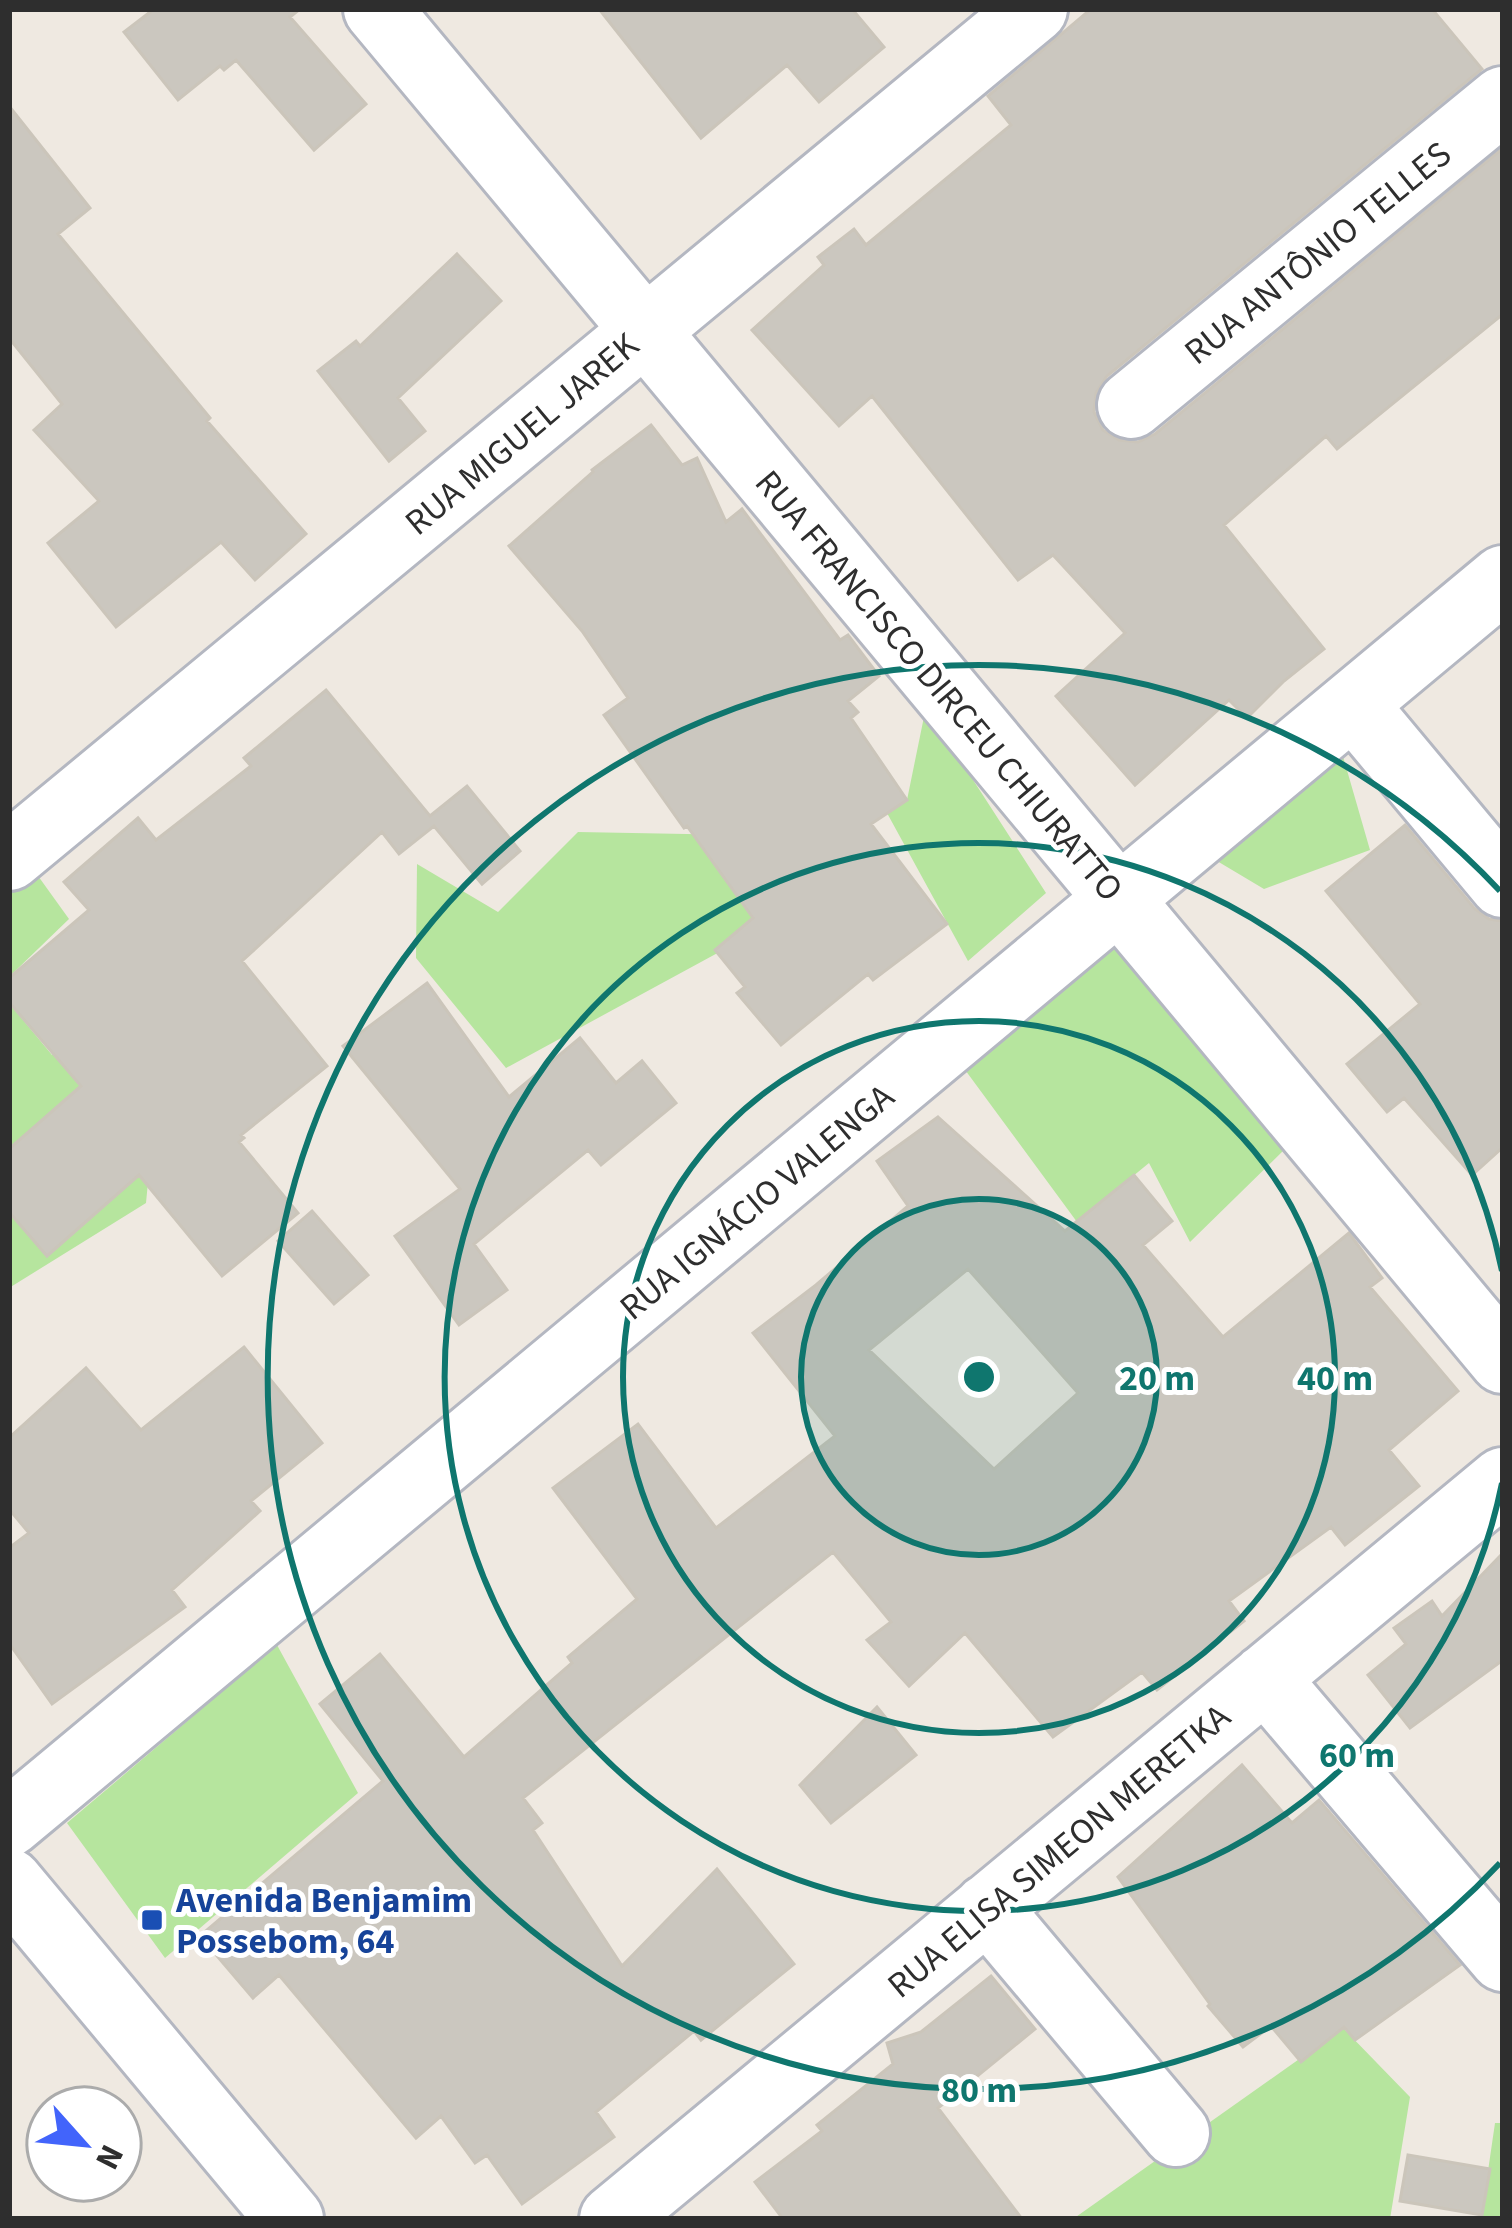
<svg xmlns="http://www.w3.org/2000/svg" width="1512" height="2228" font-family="'Source Sans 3',sans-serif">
  <rect width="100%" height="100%" fill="#efe9e1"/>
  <path fill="#b6e59e" d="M926,707L1046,893L968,961L887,813L907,800Z
    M1338,739L1370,850L1264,889L1212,858Z
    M578,832L741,835L802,907L506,1068L416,958L417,864L498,912Z
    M23,855L69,919L9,977V867Z
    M1114,943L1285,1149L1190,1242L1149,1163L1077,1222L960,1063Z
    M112,992L156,1098L146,1203L9,1288V1003L52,1055Z
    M277,1645L358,1793L165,1958L67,1823Z
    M1343,2028L1410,2097L1390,2219H1073Z
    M1495,2123H1503V2219H1481Z"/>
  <path fill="#cbc7bf" stroke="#cbc5ba" stroke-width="3" fill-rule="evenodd" d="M154,9H300L290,17L366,104L314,150L236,60L224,70L220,66L178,100L124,32Z
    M599,9H852L884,47L819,102L787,65L701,138Z
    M1091,9H1432L1482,69L1107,376L1096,393L1094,412L1103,430L1119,440L1138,442L1155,434L1503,148V314L1337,449L1326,436L1224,525L1324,649L1284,681L1247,718L1229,700L1135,785L1056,696L1125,633L1053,555L1018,580L872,396L839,426L752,330L824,265L818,257L854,229L866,245L1011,125L988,96Z
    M9,106L90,208L58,234L210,418L207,421L306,534L255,580L221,542L116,627L48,543L99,501L34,430L62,404L9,338Z
    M457,254L501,301L398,398L425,431L389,461L318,371L356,341L360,346Z
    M651,425L682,465L697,458L726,522L742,509L840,640L848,635L879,676L848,701L858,712L851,718L907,800L871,824L947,924L873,980L868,974L781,1045L737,993L745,987L715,950L753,918L687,826L684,828L604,715L628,698L582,631L509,546L593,472L592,470Z
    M326,690L430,816L467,786L520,851L482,884L434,826L399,854L382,832L242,961L327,1066L241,1135L244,1138L239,1142L298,1213L222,1276L139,1175L47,1256L9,1212V1149L81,1086L9,1002V978L89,910L64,882L138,818L156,840L251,766L244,758Z
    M1405,825L1474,908L1489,919L1503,921V1147L1472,1175L1404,1098L1387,1112L1347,1064L1420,1004L1326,891Z
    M427,983L509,1097L580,1038L616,1083L642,1061L676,1103L601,1165L588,1150L474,1244L507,1290L459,1325L395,1236L460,1189L343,1046Z
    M938,1117L1065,1231L1134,1175L1172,1221L1143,1245L1223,1337L1349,1233L1382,1278L1370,1287L1458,1391L1389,1450L1419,1486L1345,1545L1331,1527L1229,1601L1244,1621L1157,1690L1142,1672L1053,1737L965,1633L909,1686L867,1640L891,1622L833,1552L523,1798L542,1823L533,1830L622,1966L717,1869L794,1964L701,2040L694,2031L596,2112L614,2137L522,2204L487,2155L475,2163L441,2116L416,2138L279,1975L253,1998L200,1936L383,1781L320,1704L380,1654L464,1757L572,1663L568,1657L637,1599L553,1488L638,1424L716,1528L835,1436L753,1333L816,1285L908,1206L877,1161ZM968,1269L1078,1393L994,1469L869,1350Z
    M312,1211L368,1275L334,1304L278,1241Z
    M244,1347L322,1443L251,1501L260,1511L172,1590L185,1607L52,1704L9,1643V1548L29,1533L9,1509V1438L86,1368L141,1430Z
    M1503,1553V1660L1410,1728L1368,1675L1406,1644L1394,1628L1432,1601L1442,1616Z
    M877,1707L916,1755L831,1823L800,1785Z
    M1242,1765L1292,1823L1319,1800L1460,1965L1355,2040L1344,2027L1301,2062L1271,2026L1243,2047L1208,2006L1210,2004L1118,1877Z
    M991,1976L1035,2029L938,2108L1022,2219H783L755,2182L822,2131L817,2125L893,2064L887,2043L921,2032Z
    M1408,2155L1490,2169L1482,2215L1400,2201Z"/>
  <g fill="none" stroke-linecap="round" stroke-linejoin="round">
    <g stroke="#b4b7c1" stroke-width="72">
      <path id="minor" d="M377,9L1503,1360
        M1131,405L1503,100
        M1353,704L1503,884
        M9,857L1034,9
        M1265,1678L1503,1958
        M9,1823L1503,579
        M9,1882L290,2219
        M987,1908L1176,2133
        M613,2219L1503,1481"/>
    </g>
    <use href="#minor" stroke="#fff" stroke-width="66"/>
  </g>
  <circle cx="979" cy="1377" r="178" fill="#0f766e" fill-opacity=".12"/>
  <g fill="none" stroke="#0f766e" stroke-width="6">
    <circle cx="979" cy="1377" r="178"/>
    <circle cx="979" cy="1377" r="356"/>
    <path d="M1502 1483A534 534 0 1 1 1502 1271"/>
    <path d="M1500 1863A712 712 0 1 1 1500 891"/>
  </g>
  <rect fill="#1a4fb4" stroke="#fff" stroke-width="4.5" x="140" y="1908" width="24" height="24" rx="6"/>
  <g text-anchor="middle" stroke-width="10" stroke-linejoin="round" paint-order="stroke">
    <g font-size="36" fill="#2e2e2e" stroke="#fff">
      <text transform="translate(1317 252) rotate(-39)" y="13">RUA ANTÔNIO TELLES</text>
      <text transform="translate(521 433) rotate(-40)" y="13">RUA MIGUEL JAREK</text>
      <text transform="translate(940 685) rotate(50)" y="13">RUA FRANCISCO DIRCEU CHIURATTO</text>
      <text transform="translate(756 1201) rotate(-40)" y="13">RUA IGNÁCIO VALENGA</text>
      <text transform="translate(1058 1850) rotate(-40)" y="13">RUA ELISA SIMEON MERETKA</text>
    </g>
    <g font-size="36" font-weight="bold" fill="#164399" stroke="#fff" text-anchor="start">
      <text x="176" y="1912">Avenida Benjamim<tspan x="176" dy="41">Possebom, 64</tspan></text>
    </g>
  </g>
  <circle cx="979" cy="1377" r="18" fill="#0f766e" stroke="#fff" stroke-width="6"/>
  <g font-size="36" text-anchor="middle" font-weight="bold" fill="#0f766e" stroke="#fff" stroke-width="10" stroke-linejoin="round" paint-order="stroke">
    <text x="1157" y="1390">20 m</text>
    <text x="1335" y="1390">40 m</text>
    <text x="1357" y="1767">60 m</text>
    <text x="979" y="2102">80 m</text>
  </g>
  <rect width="1512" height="2228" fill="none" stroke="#2e2e2e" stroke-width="24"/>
  <g transform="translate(84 2144) rotate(117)"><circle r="57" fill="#ffffff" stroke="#ababab" stroke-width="3"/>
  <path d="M0-9L21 45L0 30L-21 45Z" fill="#4264fb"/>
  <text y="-18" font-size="33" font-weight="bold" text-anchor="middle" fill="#2e2e2e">N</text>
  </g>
</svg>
